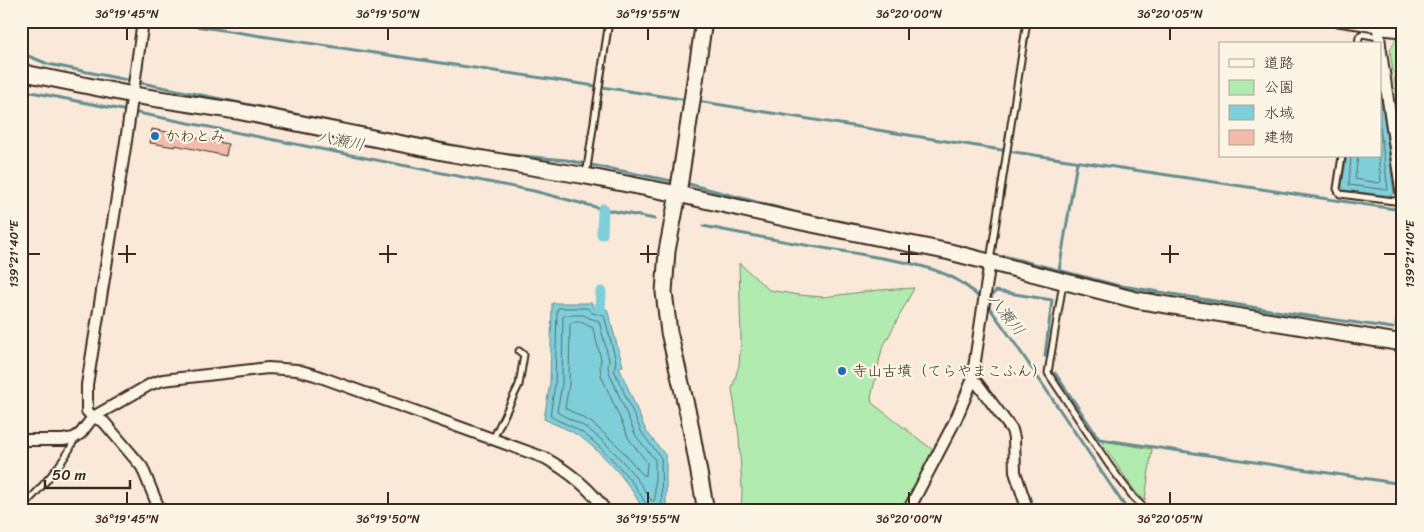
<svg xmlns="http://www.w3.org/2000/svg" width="1424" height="532" font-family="Sriracha,'Klee One',sans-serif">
  <rect width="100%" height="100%" fill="#fae9d9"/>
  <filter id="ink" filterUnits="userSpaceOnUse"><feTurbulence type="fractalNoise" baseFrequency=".02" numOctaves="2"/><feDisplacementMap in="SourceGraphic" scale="10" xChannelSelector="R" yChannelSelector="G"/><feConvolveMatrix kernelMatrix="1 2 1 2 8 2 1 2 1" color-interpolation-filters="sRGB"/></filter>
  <g filter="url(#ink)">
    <path fill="#b2ebaf" stroke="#768a66" d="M1396,21H1403V139L1390,51C1393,40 1402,36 1396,21Z
      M739,263L769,290L799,295L823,297L879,290L914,288L882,349L871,398L872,403L933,450L903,511H741L742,490L739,436L732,389L739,365L741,340Z
      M1403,274V327L1395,326Z
      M1102,441L1152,449L1145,500L1137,494L1103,445Z"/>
    <path fill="#7fcfdb" stroke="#648d8f" d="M1380,88L1394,193L1390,196L1344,190L1342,185L1347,156H1380Z
      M552,303H592L593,308L607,309L623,366L619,367L646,431L666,456V511H643C632,484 603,453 579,436C569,429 555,425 544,419L550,383Z"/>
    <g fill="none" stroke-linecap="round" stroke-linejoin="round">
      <path stroke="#566c6a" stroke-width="1" d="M1351,156L1349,185L1388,190L1380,127
        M1358,156L1355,179L1379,183L1381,181L1378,156
        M565,315H584L589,318L599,321L609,360L608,367L609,372L636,436L655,460V498L654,501L651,500C636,475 609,443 585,427C576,421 566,418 557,412L562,384L563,317Z
        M572,322H581L593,328L601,359L600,367L601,375L629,439L647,462L646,475H643L617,445L591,422L565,408L569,384L570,325Z
        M648,511C645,491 599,443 581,432C571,425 559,422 550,416L555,384L557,311L558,308H587L592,313L604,315L616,361L614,370L642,433L661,458L662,511"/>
      <path stroke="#648d8f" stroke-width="3" d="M162,21L688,100
        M21,53L48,64L403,136L500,154L566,160L677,182
        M21,90L534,191L603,209L655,219
        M697,101L1014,152L1395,209
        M685,183L794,212L979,251
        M703,226C753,236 803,245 854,253C884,259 918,262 947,275C960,280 971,289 981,299
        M1004,256L1116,285L1294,314L1393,328
        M1059,271L1077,162
        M986,303L1014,342L1128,511
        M989,306L992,295L996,291L1052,300L1045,356
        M1055,373L1099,439L1403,484"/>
      <path stroke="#7fcfdb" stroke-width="11" d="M602,234L603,209
        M600,309L601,292"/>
    </g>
    <path fill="#f3bba9" stroke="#3b2a1e" d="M152,129L228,144L226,156L175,145V147L150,143Z"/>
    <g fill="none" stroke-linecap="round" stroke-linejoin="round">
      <g stroke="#3b2a1e" stroke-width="9">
        <path id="lane" d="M1324,21L1378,29
          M1358,44L1359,37L1362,34L1379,37
          M1342,156L1337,189L1340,194L1394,201L1402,200
          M586,175L609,21
          M990,261L1027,21
          M1063,283L1048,373L1109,465L1134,498L1148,511
          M493,439L519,385L524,355L519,351
          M21,508C33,497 73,453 74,438"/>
      </g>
      <g stroke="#3b2a1e" stroke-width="14">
        <path id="street" d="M143,21L126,141L87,385V411L93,417L104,422L142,467L160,511
          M1377,21L1380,44
          M1378,29L1397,31
          M1380,45L1403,203
          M972,381L977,383L1012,430L1014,438L1015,472L1028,511
          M21,440H63L74,438L81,433L93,417L151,384L163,380L268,368L297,370L315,375L545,458C570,472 590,488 606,511
          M908,511L956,419L972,381L990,261"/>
      </g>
      <g stroke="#3b2a1e" stroke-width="19">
        <path id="secondary" d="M704,21L678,194L667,251L664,292L669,332L689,418L706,511
          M21,71L29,74L133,95L237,111L453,154L581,175L678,194L802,222L950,252L1136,300L1403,343"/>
      </g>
      <use href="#lane" stroke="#fcf5e5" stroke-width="5"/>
      <use href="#street" stroke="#fcf5e5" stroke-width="10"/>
      <use href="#secondary" stroke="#fcf5e5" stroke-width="15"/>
    </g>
  </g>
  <path fill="none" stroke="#3b2a1e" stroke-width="2" d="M127,28V40M388,28V40M648,28V40M909,28V40M1170,28V40M127,245V263M388,245V263M648,245V263M909,245V263M1170,245V263M28,254H40M118,254H136M379,254H397M640,254H657M900,254H918M1161,254H1179M1384,254H1396M127,492V504M388,492V504M648,492V504M909,492V504M1170,492V504"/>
  <g fill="#1f6fb2" stroke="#fcf5e5" stroke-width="2">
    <circle cx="155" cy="136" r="5"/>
    <circle cx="842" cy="371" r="5"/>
  </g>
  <g text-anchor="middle" stroke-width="4.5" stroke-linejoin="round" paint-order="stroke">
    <g font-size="15" fill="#3b2a1e" stroke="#fcf5e5" text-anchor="start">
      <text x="165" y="141">かわとみ</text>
      <text x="852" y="376">寺山古墳（てらやまこふん）</text>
    </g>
    <g font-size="16" font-style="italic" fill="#4c534d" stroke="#fcf5e5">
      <text transform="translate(341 140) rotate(11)" y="6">八瀬川</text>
      <text transform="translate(1007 314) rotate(52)" y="6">八瀬川</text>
    </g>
  </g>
  <rect width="1424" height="532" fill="none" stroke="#fcf5e5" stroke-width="55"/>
  <rect x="1219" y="42" width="162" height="115" fill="#fcf5e5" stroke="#afa495"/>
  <rect x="1229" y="59" width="25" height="8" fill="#fcf5e5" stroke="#afa495"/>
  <text x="1264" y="68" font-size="15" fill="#3b2a1e">道路</text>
  <rect x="1229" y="80" width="25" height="15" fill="#b2ebaf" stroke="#afa495"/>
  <text x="1264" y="92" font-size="15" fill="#3b2a1e">公園</text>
  <rect x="1229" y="105" width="25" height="15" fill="#7fcfdb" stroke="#afa495"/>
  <text x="1264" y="118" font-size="15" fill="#3b2a1e">水域</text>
  <rect x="1229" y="130" width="25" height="15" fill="#f3bba9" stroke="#afa495"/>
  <text x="1264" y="142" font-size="15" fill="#3b2a1e">建物</text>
  <path d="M45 480v8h85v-8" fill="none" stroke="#3b2a1e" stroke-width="2.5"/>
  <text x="52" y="480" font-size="15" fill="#3b2a1e" stroke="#fcf5e5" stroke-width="4" paint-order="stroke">50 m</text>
  <rect x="28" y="28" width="1368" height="476" fill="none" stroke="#3b2a1e" stroke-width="2"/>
  <g font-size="12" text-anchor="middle" fill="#3b2a1e">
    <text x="127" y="18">36°19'45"N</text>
    <text x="388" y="18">36°19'50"N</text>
    <text x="648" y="18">36°19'55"N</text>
    <text x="909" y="18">36°20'00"N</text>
    <text x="1170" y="18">36°20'05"N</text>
    <text transform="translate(1410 254) rotate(-90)" y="4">139°21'40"E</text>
    <text transform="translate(14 254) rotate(-90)" y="4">139°21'40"E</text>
    <text x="127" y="523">36°19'45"N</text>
    <text x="388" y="523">36°19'50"N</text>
    <text x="648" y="523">36°19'55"N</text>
    <text x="909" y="523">36°20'00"N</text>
    <text x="1170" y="523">36°20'05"N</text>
  </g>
</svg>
